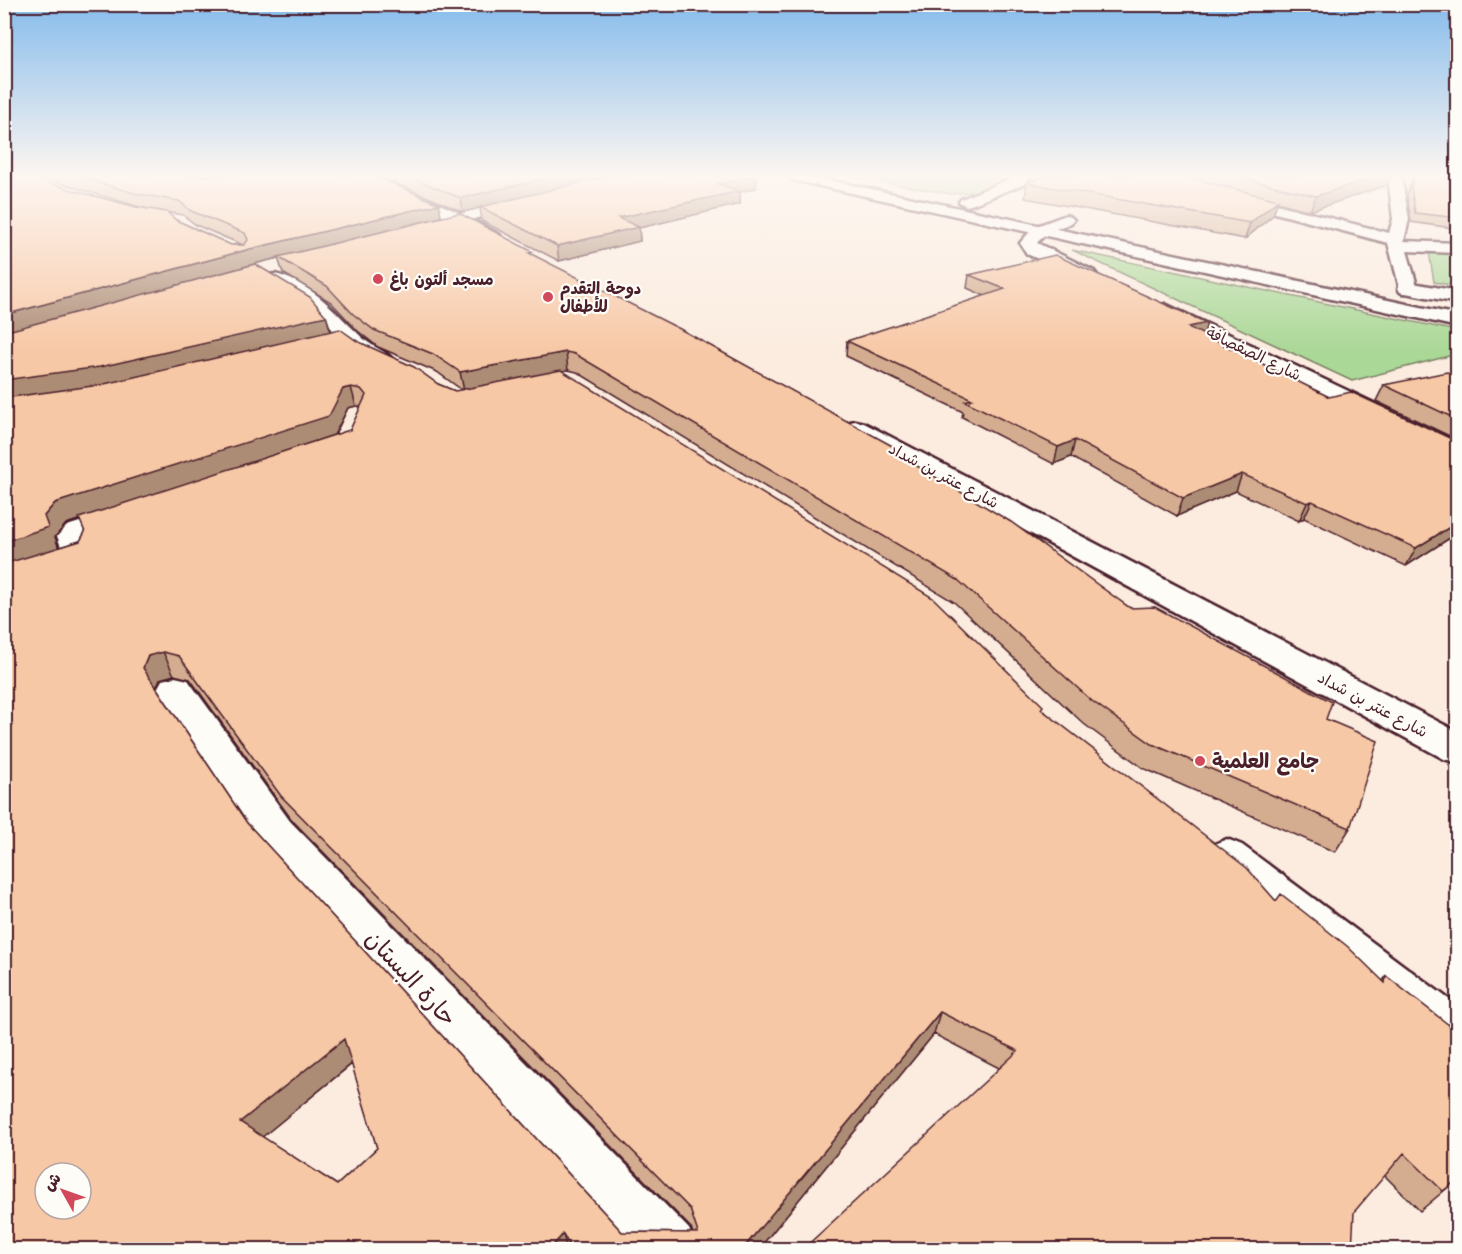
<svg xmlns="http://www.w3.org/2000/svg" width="1462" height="1254" font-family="Mali,'Playpen Sans Arabic',sans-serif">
  <rect width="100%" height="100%" fill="#fbecdf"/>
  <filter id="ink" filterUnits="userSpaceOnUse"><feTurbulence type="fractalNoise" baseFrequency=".0167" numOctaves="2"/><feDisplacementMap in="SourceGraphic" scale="12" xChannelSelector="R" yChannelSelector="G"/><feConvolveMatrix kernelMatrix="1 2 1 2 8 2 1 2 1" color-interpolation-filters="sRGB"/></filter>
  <g filter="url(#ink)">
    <path fill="#aad897" stroke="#7a7c61" stroke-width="1.5" d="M848,176H1002L1008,179L989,190L951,194Z
      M1072,250L1457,331V354L1352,381Z
      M1429,252L1457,253V286L1434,282Z"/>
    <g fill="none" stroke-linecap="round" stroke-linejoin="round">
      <g stroke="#4a1f2b" stroke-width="5">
        <path id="minor" d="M1017,176H1031L1024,184L971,205L966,206L959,202L961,199Z
          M1145,176H1166L1389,233L1393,219L1388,176H1401L1409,219L1404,241L1458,243V253L1407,251L1418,289L1416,293H1402L1400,289L1388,243L1147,179Z
          M524,198L531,202L529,205L422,232L414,227L416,224Z
          M1066,215L1071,217L1074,220L1071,223L1046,233L1037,243L1094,271L1097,275L1094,279H1082L1027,254L1020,243L1034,227Z
          M275,274C314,283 337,315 365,340C373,347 386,351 392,359L389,364C357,371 334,326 313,309C299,298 283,291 269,283L266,279L269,275Z
          M1165,304L1458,443V461L1449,458L1158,314L1155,310L1158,306Z
          M127,507L137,509L141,515L137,521L87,538L94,554L90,560L4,589V570L62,550L57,536L67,526Z
          M175,677L188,680L290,821L689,1229L698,1250H627L260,845L157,689L162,680Z
          M1227,839L1242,845L1458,1006V1061L1440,1054L1212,869L1206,857L1212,845Z"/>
      </g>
      <g stroke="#4a1f2b" stroke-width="5">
        <path id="major" d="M356,176H374L465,215L500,235L492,240L486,238Z
          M787,176H810L1458,315V327L793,180Z
          M1407,282L1458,291V303L1400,292L1398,288L1400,284Z
          M855,421L864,423L1458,732V763L1444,759L846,433L843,428L846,423Z"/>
      </g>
      <use href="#minor" fill="#fdfcf7" fill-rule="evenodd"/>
      <use href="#major" fill="#fdfcf7" fill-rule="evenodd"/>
    </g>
    <path fill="#d4ac8f" stroke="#4a1f2b" stroke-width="1.5" fill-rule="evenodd" d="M37,176H375L439,204L441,217L533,255L896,448V453L1130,608L1326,719L1350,828L1335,852L1143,768L1084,724L954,602L577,372L568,370L562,371L1042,710L1276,901L1383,981L1386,976L1458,1179L1420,1211L1385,1176L999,1068L934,1034L758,1250H4L72,190L176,220L231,245H243L196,225L183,215L143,208ZM278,258L283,273L331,302L358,331L378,347L437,372L462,390L455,391L438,384L357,341L331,331L326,316L254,264ZM356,406L361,407L350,430L335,435L348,408ZM80,519L85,532L80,541L59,547L55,537L66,524ZM174,675L190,679L292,820L691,1228L693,1233L622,1232L247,823L156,687L160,679ZM352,1064L377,1148L337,1185L262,1137Z
      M379,176H757L756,188L740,192V204L639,228L640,241L559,261L482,221L480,208L463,212Z
      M1044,176H1391L1387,185L1310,211L1277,202L1273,215L1245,239L1025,198L1027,183Z
      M1413,176H1458V229L1411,222L1407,195Z
      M969,275L1207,323L1203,335L1329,397L1458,442V538L1453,536L1406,566L1304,518L1299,521L1236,491L1177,516L1071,457L1054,464L962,417L963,412L846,356L847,341L985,296L967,288Z
      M1451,374L1458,375V440L1376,401L1384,385Z"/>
    <path fill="#ad8c74" stroke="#4a1f2b" stroke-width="1.5" d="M556,176H609L463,212L461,198Z
      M754,176H757L756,188L740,192V204L639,228L640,241L559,261L557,246L618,218L718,184Z
      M1379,176H1391L1387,185L1310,211L1316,196Z
      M1278,200L1273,215L1245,239L1250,223Z
      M439,204L441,217L254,264L4,335V315L250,249Z
      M326,316L331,333L108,385L4,400V380Z
      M1207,323L1203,337L1188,327Z
      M566,352L568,370L464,391L460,372Z
      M351,387L356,406L348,408L334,435L66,524L55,537L59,549L4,568V542L44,516L55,503L343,389Z
      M1075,440L1071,457L1054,464L1058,447Z
      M1242,474L1236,491L1177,516L1183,498Z
      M1312,501L1304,518L1299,521L1307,503Z
      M1458,522V528L1453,536L1406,566L1416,548Z
      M163,652L174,675L160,679L155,690L143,668L148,656Z
      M940,1012L934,1034L758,1250H746V1245Z
      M344,1039L355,1061L255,1143L240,1122Z
      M563,1234L567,1250H549Z"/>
    <path fill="#f7c8a6" stroke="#4a1f2b" stroke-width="1.5" fill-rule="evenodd" d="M4,176H29L72,190L136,207L167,212L176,220L231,245H244L248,240L245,233L191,211L179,201L138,194L75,176H375L439,204L250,249L4,315Z
      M406,176H556L461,198Z
      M608,176H754L718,184L740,191L618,218L639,227L557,246L480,207Z
      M1044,176H1183L1278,200L1250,223L1027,183Z
      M1233,176H1379L1316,196Z
      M1414,176H1458V218L1415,213L1411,186Z
      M459,213L533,252L529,253L680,329L896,448L890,450L1011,522L1130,608L1155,607L1332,702L1326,719L1378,741L1350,828L1152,744L1092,701L958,580L575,354L566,352L460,372L433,354L374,330L353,314L327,286L278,257Z
      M1055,255L1207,323L1188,327L1329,397L1351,392L1458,442V522L1416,548L1312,501L1307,503L1242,474L1183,498L1075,440L1058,447L965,401L972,399L847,341L1005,289L969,275Z
      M255,264L310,297L326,316L100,367L4,380V332Z
      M340,329L357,341L414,367L438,384L455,391L561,370L933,598L1043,706L1041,709L1247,868L1276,901L1281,894L1347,946L1385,983L1386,976L1458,1032V1179L1443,1191L1404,1153L1354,1212L1352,1250H802L1018,1051L940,1012L746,1245L751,1250H572L563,1234L549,1250H4V564L80,541L85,532L79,518L350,430L366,395L361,389L351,387L343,389L329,416L55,503L44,516L48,527L4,542V398L100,385ZM163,652L179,656L281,796L690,1209L698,1233L622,1232L247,823L143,668L148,656ZM344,1039L377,1148L337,1185L240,1122ZM45,1173H81V1209H45Z
      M1447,372L1451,374L1458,375V420L1384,385Z"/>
  </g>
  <linearGradient id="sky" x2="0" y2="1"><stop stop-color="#86bcec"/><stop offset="0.5" stop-color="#fdf6f1"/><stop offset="1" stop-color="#fdf6f1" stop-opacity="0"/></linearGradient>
  <rect width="1462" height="351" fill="url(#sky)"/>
  <g fill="#d1495b" stroke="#fdfcf7" stroke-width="2">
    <circle cx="378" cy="279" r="6"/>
    <circle cx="548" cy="297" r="6"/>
    <circle cx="1200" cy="761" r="6"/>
  </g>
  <g text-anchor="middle" stroke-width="4.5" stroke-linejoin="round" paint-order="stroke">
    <g font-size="16" font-weight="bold" fill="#4a1f2b" stroke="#fdfcf7" text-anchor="start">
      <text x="390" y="285">مسجد ألتون باغ</text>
      <text x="560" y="294">دوحة التقدم<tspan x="560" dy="18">للأطفال</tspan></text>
    </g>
    <g font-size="16" fill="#4a1f2b" stroke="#fdfcf7">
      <text transform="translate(1254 353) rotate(26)" y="6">شارع الصفصافة</text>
      <text transform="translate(944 475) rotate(28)" y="6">شارع عنتر بن شداد</text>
      <text transform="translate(1373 704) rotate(28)" y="6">شارع عنتر بن شداد</text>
    </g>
    <g font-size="20" font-weight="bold" fill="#4a1f2b" stroke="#fdfcf7" text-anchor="start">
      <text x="1212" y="768">جامع العلمية</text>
    </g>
    <g font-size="24" fill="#4a1f2b" stroke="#fdfcf7">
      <text transform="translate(411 978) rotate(47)" y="8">حارة البستان</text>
    </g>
  </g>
  <rect width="1462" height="1254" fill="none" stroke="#fdfcf7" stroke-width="24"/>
  <rect x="12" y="12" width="1438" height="1230" fill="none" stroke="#4a1f2b" stroke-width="2" filter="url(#ink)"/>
  <g transform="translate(63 1191) rotate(310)"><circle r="28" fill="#fdfcf7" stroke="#b5a4a5" stroke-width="1.5"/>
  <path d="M0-4.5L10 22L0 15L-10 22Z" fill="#d1495b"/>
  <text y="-9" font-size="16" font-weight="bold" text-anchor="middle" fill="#4a1f2b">ش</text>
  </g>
</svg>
